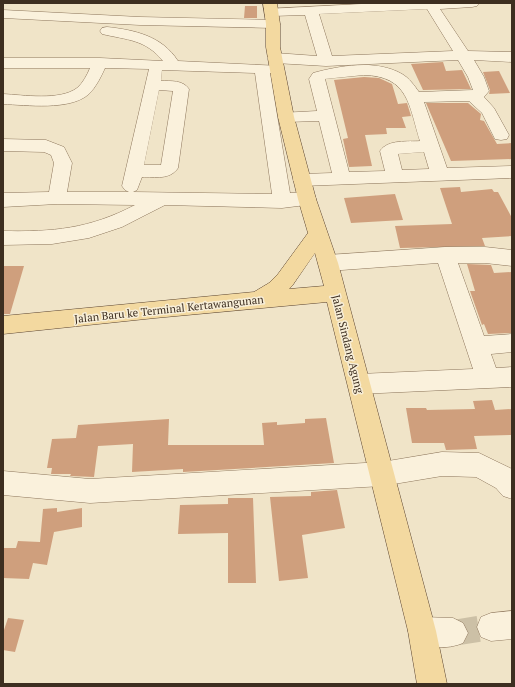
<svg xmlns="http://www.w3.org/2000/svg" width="515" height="687" font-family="'PT Serif',serif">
  <rect width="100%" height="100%" fill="#f0e4c8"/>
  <path fill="#cf9f7d" d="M245,6H257V18H244Z
    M443,62L446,71L462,70L471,89L423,90L411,64Z
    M499,71L510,93L489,94L490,90L483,72Z
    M364,77L379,78L392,84L398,104L407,103L411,116L402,117L406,128H386L387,134L365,135L372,166L349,167L343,139L348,138L334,80Z
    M426,103H468L481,114L480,120L484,121L497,144L512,143V159L451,161Z
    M460,187L461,192L492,189L494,192H498L512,218V236L482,238L485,246L400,248L395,226L452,224L440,188Z
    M395,194L403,220L351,223L344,198Z
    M467,264L491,265L494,273L512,272V333L488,334L484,324L482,325L470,291H475Z
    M3,266H24L10,314H3Z
    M492,400L495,410L512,409V435L474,436L477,449L446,450L444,443H412L406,408H426L427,410L475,409L473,401Z
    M326,418L334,463L183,472V469L132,472L133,444L98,446L94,477L70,476L71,474H51L52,468H47L52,439L76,438L78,425L169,419L168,445H264L262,423L277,422V425L305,423V419Z
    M337,490L345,528L302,535L308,578L279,581L270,497L311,496V492Z
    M228,498H253L256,583H228V533L178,534L180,505L228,504Z
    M57,508V512L82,508V527L54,532L47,565L33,563L29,579L3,578V548H16L18,541L40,542L43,509Z
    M8,618L24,620L15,652L3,650V633Z"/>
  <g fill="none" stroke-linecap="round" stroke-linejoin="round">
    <path stroke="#ccc0a6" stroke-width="26" stroke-dasharray="26 14" stroke-linecap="butt" d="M453,633L491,627"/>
    <g stroke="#8d765c" stroke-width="1">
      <path id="minor" d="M380,3H479L477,6L472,7L440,9L468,51L512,52V62L474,60L484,77L489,91L484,97L494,108L509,135L507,139L501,140L495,139L482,113L469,101L424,102L447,168L512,166V178L302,186L296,184L293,180L296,176L302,174L332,173L319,121L286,122L280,121L278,117L280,113L317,111L309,79L313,73C339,66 376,59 402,74C409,78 414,85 419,92L473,90L468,77L458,60L326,66L275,63L270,61L267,58L270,55L275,53L317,56L305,15L272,16L267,15L265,12L267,9ZM427,9L453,51L332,56L319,14ZM364,75C409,76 409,106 420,141C408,142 388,139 380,151L385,171L349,172L325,79ZM424,152L429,169L402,170L398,154Z
        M3,10L140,17L273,20L278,21L280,24L278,27L273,28L140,25L3,18Z
        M107,27C135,30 162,36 178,61L281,66L284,69L281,72L270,73L290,193L307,192L314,194L316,199L314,204L282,208L165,205L122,227L89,238L52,244L3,245V231C53,232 89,229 135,205L57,204L3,207V193L49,192L54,163L51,155L44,152L3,151V139L46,140L64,147L72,163L67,192H129L125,190L122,186L149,69L105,68C101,77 96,87 89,94C70,111 26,105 3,104V94C23,95 60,101 77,88C83,83 87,75 90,68H3V58H100L163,61C145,39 127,40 102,34L100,31L102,28ZM162,70L255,73L272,194L133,192L137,190L142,177C155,177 170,180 178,168L189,89C183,80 171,81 161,81ZM159,90L173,91L161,165H144Z
        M445,247H485L512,250V266L485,263H458L484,336L512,334V352L491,354L496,368L512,367V387L359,394L351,391L348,384L351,377L359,374L473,369L438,263L328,271L321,268L318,263L321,258L328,255Z
        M442,452L479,453L512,469V499L503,496L496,488L476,477L442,476L382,486L90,503L3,495V471L90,479L382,462Z
        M512,611V639L491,641L481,637L477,627L481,617L491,613Z
        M422,617L453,618L463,623L468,633L463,643C447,650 428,648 412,641L408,631L412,621Z"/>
    </g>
    <g stroke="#5b4430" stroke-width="1">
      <path id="major" d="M263,3H277L280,24V47L294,117L316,199L338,263L436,631L447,684H417L408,631L327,302L155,318L3,334V316L254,292L269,283L278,274L308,233L298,199L278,117L266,47V24ZM315,253L324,286L289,289L292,286Z"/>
    </g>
    <use href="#minor" fill="#faf1dc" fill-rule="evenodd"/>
    <use href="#major" fill="#f3d9a0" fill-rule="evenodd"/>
  </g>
  <g text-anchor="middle" stroke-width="3" stroke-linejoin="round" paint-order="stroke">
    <g font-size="11" fill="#3d2e20" stroke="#f7eed8">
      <text transform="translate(169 309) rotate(-6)" y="4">Jalan Baru ke Terminal Kertawangunan</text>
      <text transform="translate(348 344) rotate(76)" y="4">Jalan Sindang Agung</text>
    </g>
  </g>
  <rect width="515" height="687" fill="none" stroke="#3d2e20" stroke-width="8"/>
</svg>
